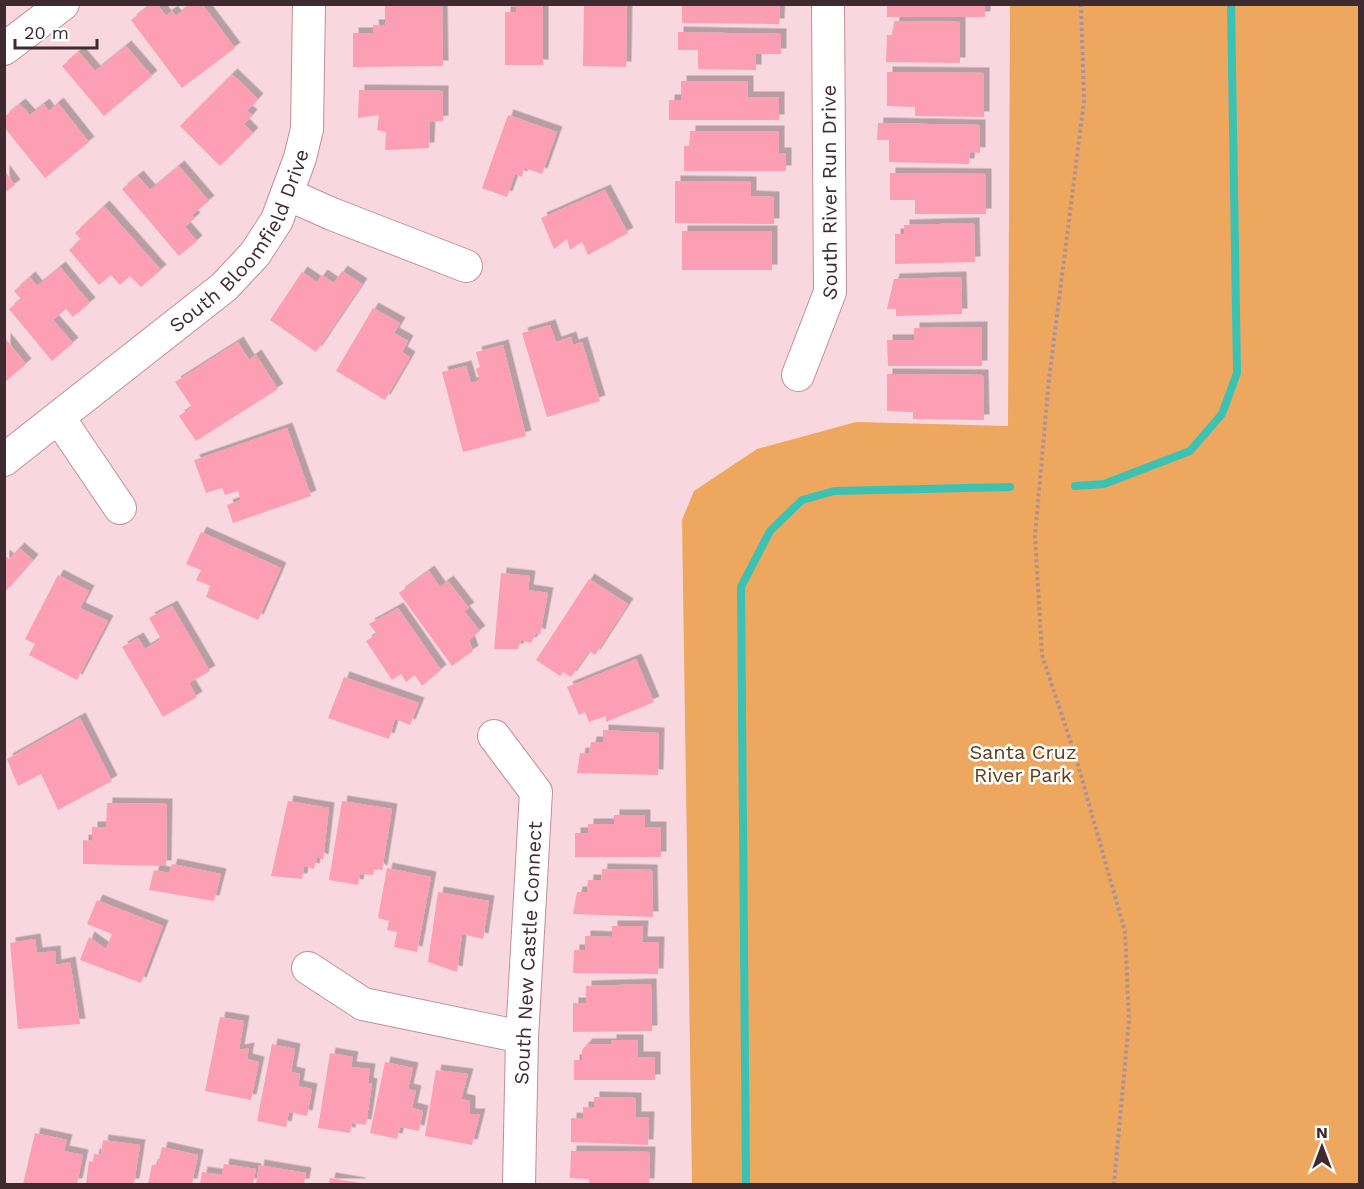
<svg xmlns="http://www.w3.org/2000/svg" width="1364" height="1189" font-family="'Work Sans',sans-serif">
  <defs>
    <filter id="shadow"><feDropShadow dx="5.5" dy="-5.5" stdDeviation="0" flood-color="#0004"/></filter>
  </defs>
  <rect width="100%" height="100%" fill="#f8d8de"/>
  <path fill="#eea75e" d="M1010,5H1359V1184H692L682,520L694,491L757,449L856,422L1008,426Z"/>
  <g fill="none" stroke-linecap="round" stroke-linejoin="round">
    <path stroke="#3cc2b3" stroke-width="8" d="M1075,486L1104,484L1190,451L1222,414L1237,373L1231,4
      M746,1184L741,587L770,531L802,500L834,491L1010,487"/>
  </g>
  <path fill="#fc9eb4" filter="url(#shadow)" d="M152,4H157L166,16L172,11L176,16L191,4H202L235,48L182,88L131,20Z
    M385,4H442L443,66L353,67V33H374L373,25H385Z
    M516,4H543V65H505V12H516Z
    M584,4H627L626,67L583,66Z
    M682,4H780L779,24L682,23Z
    M887,4H985V17H887Z
    M894,21L960,22V63L886,62L887,35H893Z
    M678,32L781,34V54H756V70L698,69V50H678Z
    M126,46L152,76L104,116L62,66L79,52L95,71Z
    M887,72L984,73V117L915,116V107L887,106Z
    M232,74L258,99L247,111L252,115L244,124L253,133L220,166L180,126Z
    M681,81H748V97H779V120H669V100H681Z
    M359,90L443,91V121L430,122L429,148L385,150L386,132L377,130L379,115L358,118Z
    M58,103L89,142L45,178L4,127V117L20,104L30,115L44,104L49,111Z
    M508,115L557,132L542,174L524,168L522,177L515,174L507,197L482,188Z
    M878,123L980,125V153L970,152L969,164L889,162V140H877Z
    M690,131H779V153H786V171H684V146H690Z
    M179,166L209,201L192,215L195,218L185,227L197,241L179,256L122,189L138,176L150,190Z
    M4,170L15,185L4,193Z
    M890,173L986,174V214H915V200H890Z
    M675,181L751,182V196L774,197V224L675,223Z
    M605,190L628,233L588,255L582,242L570,250L567,239L554,249L541,218Z
    M104,206L161,270L141,287L130,276L120,285L111,275L99,285L69,250L81,239L75,233Z
    M974,223L975,262L895,264V234H904V225Z
    M682,231H772V270H682Z
    M60,267L90,303L73,317L66,309L53,320L73,343L52,361L9,309L21,299L14,291L30,277L37,286Z
    M342,271L362,284L316,352L270,320L302,272L317,282L322,275L334,283Z
    M961,277L962,314L896,316V309H887L894,279Z
    M373,308L400,323L394,333L408,341L402,352L410,357L385,400L336,371Z
    M550,325L556,342L571,337L573,345L582,342L600,401L547,417L522,333Z
    M982,327V366H888L887,340H914V328Z
    M5,338L26,364L5,382Z
    M238,342L249,360L256,355L278,389L196,441L179,416L192,407L175,382Z
    M503,345L526,436L463,452L442,372L466,366L471,383L480,380L476,369L480,367L476,352Z
    M887,374L983,375L984,420L913,419V412L887,411Z
    M287,428L311,496L233,523L227,505L241,500L238,491L225,495L222,488L206,493L194,460Z
    M201,532L281,568L258,620L206,597L210,586L196,580L201,570L186,564Z
    M19,548L33,560L4,593V555L9,559Z
    M429,571L440,587L448,581L469,608L464,611L480,631L469,640L473,651L452,666L399,593Z
    M501,573L530,576L528,590L548,593L540,635L536,633L531,643L521,640L518,649H494Z
    M58,575L89,591L80,608L108,621L77,680L29,655L35,644L25,639Z
    M589,579L628,604L595,655L589,651L571,677L563,672L560,676L536,660Z
    M172,606L210,671L189,683L197,697L163,717L122,647L138,638L145,649L161,639L149,618Z
    M398,608L441,670L422,686L415,675L406,682L401,674L392,680L366,641L377,634L369,624Z
    M636,659L654,702L606,722V716L589,722L585,712L579,715L567,687Z
    M344,677L419,703L410,725L395,719L389,739L328,718Z
    M80,718L112,781L58,810L41,774L18,786L7,759Z
    M603,730L659,733L658,775L577,773L580,753L589,754L591,742H603Z
    M288,801L329,808L323,860L317,857L314,869L304,866L302,879L271,876Z
    M342,801L392,809L382,871L375,867L373,875L360,874L358,885L329,880Z
    M107,803L167,804L166,866L83,864V840L92,841V827H106Z
    M614,815H645V827H661V857H575V833H588V824H614Z
    M172,864L221,874L214,901L149,890L154,870L169,873Z
    M387,868L431,877L417,952L394,947L397,932L387,930L389,921L378,918Z
    M602,869L652,870L653,917L573,914L577,892H587L588,880H601Z
    M438,892L489,901L483,939L462,934L457,972L428,962Z
    M97,900L163,926L141,983L80,960L89,937L106,949L112,934L87,924Z
    M612,926H643L642,942H659L658,974L573,973L574,950H585V936L612,937Z
    M35,939L37,953L55,951L56,965L70,962L80,1024L18,1029L10,943Z
    M651,984L652,1031L573,1032V1003H586V986Z
    M220,1017L244,1021L239,1050L249,1048L247,1059L259,1062L251,1100L205,1091Z
    M611,1040H638V1057H655V1080H574V1060H582V1050L587,1044H611Z
    M272,1044L295,1049L291,1072L300,1074L298,1086L312,1089L307,1116L289,1112L286,1127L257,1121Z
    M330,1053L353,1057L351,1067L370,1069L368,1083L372,1084L366,1125L352,1123L350,1133L318,1128Z
    M385,1062L413,1068L408,1089L416,1091L412,1108L423,1111L419,1131L400,1127L397,1139L370,1133Z
    M436,1070L468,1074L461,1099L470,1101V1114H480L472,1145L425,1136Z
    M594,1097L636,1098V1117H649L648,1145L571,1142V1118L583,1119V1107L594,1108Z
    M35,1133L67,1140L64,1151L83,1155L77,1184H23Z
    M103,1140L140,1145L134,1184H86L89,1161L93,1162L94,1154L101,1155Z
    M162,1147L198,1155L192,1184H148L152,1165L158,1164Z
    M571,1151L650,1152L649,1184H589V1179L570,1178Z
    M224,1164L256,1169L253,1184H200L202,1172L222,1175Z
    M259,1165L306,1173L304,1184H256Z
    M330,1178L360,1183V1184H329Z"/>
  <g fill="none" stroke-linecap="round" stroke-linejoin="round">
    <g stroke="#c08f99" stroke-width="34">
      <g id="minor">
        <path d="M4,49L63,4"/>
        <path d="M287,194L332,214L466,266"/>
        <path id="s1" d="M798,375L830,292L828,4"/>
        <path d="M59,418L120,508"/>
        <path id="s2" d="M4,460L224,287L255,254L277,220L300,158L307,129L309,4"/>
        <path d="M494,736L536,792L522,1037L519,1184"/>
        <path d="M308,968L363,1004L522,1037"/>
      </g>
    </g>
    <path stroke="#ac9196" stroke-width="4" stroke-dasharray="3 3" stroke-linecap="butt" d="M1081,4L1084,101L1049,379L1035,536L1042,655L1076,758L1125,932L1129,1021L1114,1184"/>
    <use href="#minor" stroke="#fff" stroke-width="32"/>
  </g>
  <g text-anchor="middle" stroke-width="5" stroke-linejoin="round" paint-order="stroke">
    <g font-size="20" fill="#3f2b2f" stroke="#fff">
      <text dy="7" stroke="none"><textPath href="#s1" startOffset="189">South River Run Drive</textPath></text>
      <text dy="7" stroke="none"><textPath href="#s2" startOffset="327">South Bloomfield Drive</textPath></text>
      <text transform="translate(528 953) rotate(-87)" y="7">South New Castle Connect</text>
    </g>
    <g font-size="20" fill="#5e3c18" stroke="#fff">
      <text x="1023" y="759">Santa Cruz<tspan x="1023" dy="23">River Park</tspan></text>
    </g>
  </g>
  <rect width="1364" height="1189" fill="none" stroke="#3f2b2f" stroke-width="12"/>
  <g transform="translate(1322 1147)" stroke="#ffffff" stroke-width="4.5" paint-order="stroke">
  <path d="M0-4.5L10 22L0 15L-10 22Z" fill="#3f2b2f"/>
  <text y="-9" font-size="16" font-weight="bold" text-anchor="middle" fill="#3f2b2f">N</text>
  </g>
  <path d="M15 39v9h82v-9" fill="none" stroke="#3f2b2f" stroke-width="3"/>
  <text x="24" y="39" font-size="18" fill="#3f2b2f" stroke="#ffffff" stroke-width="4.5" paint-order="stroke">20 m</text>
</svg>
